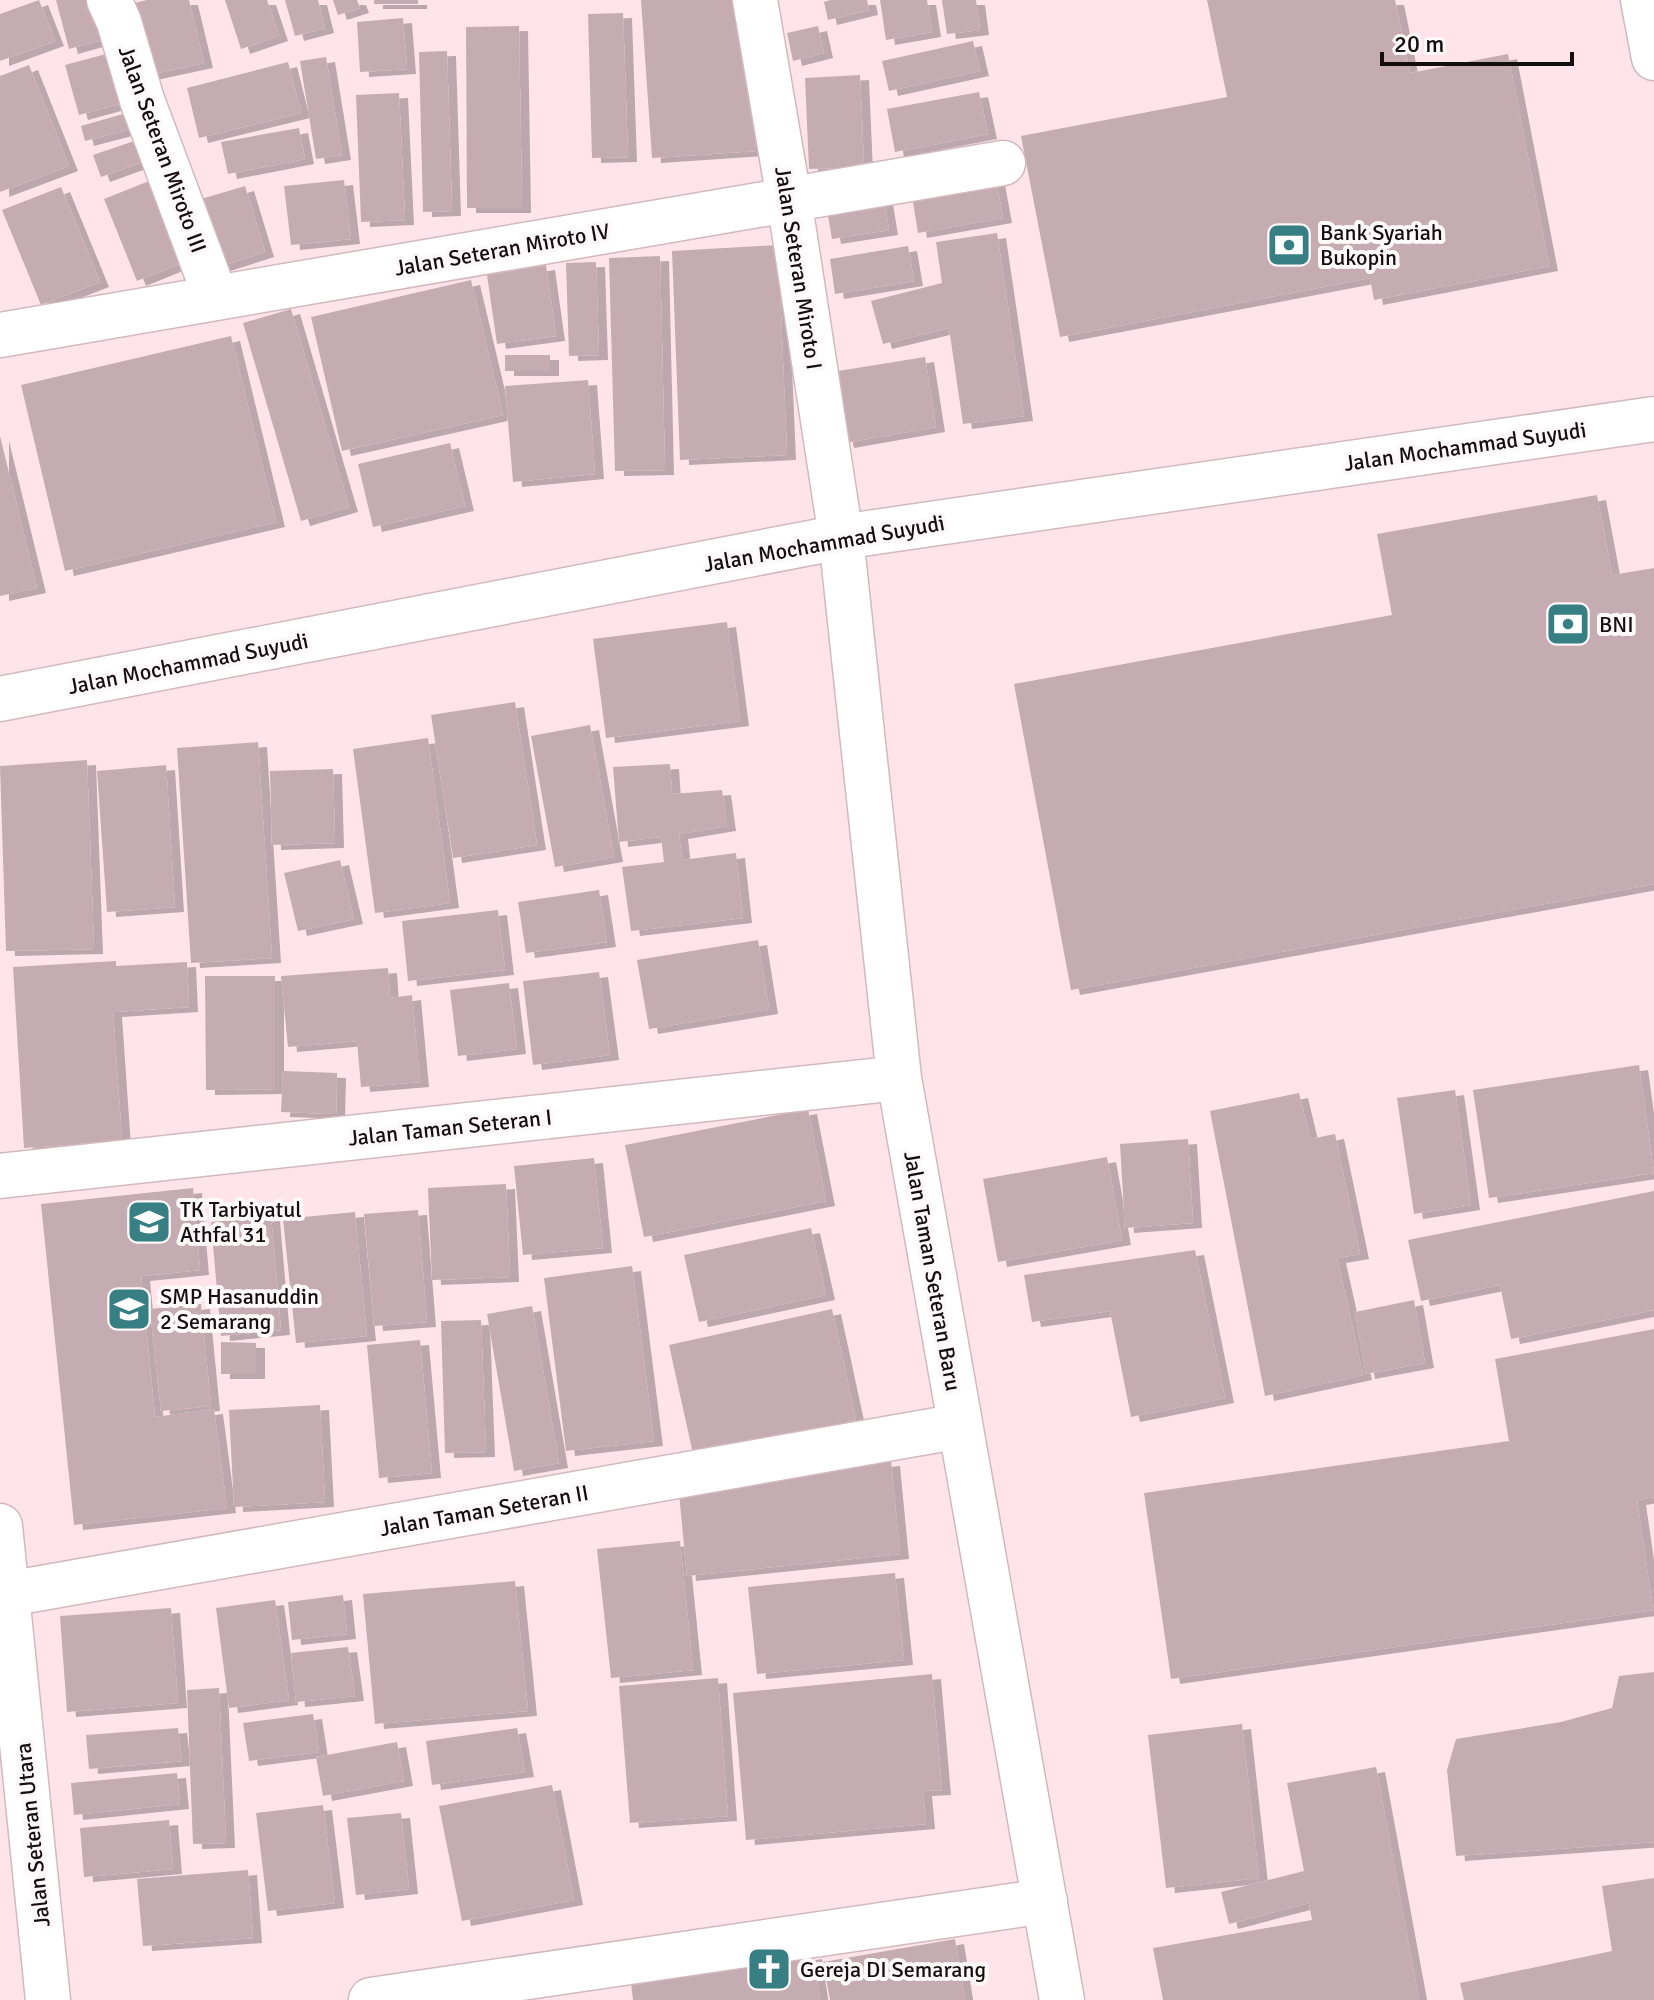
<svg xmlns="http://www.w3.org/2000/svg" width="1654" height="2000" font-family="Signika,sans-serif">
  <defs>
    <filter id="shadow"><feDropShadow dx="9" dy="5" stdDeviation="0" flood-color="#0004"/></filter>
  </defs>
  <rect width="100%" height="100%" fill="#ffe4ec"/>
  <path fill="#c5acb3" filter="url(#shadow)" d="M39,0L55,41L0,61V14Z
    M56,0H102L112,37L69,49Z
    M147,0H189L204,63L143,76L126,5Z
    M225,0H267L279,36L241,49Z
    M285,0H318L325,28L295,36Z
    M333,0H357L360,8L338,15Z
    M374,0H418V4H374Z
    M641,0H745L756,151L652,158Z
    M831,0H867L869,10L828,20L824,2Z
    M880,0H927L932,32L886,40Z
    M942,0H976L980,30L947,34Z
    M1207,0H1395L1410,73L1508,54L1549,266L1374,300L1370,278L1060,337L1021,136L1227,97Z
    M623,13L628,157L592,158L588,14Z
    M403,18L407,69L360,72L357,22Z
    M519,26L522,208H467L466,27Z
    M818,26L824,53L793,61L787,33Z
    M973,41L980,71L889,91L882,61Z
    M121,50L134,100L79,115L65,65Z
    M447,51L452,211L423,212L419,52Z
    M326,57L342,155L316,159L300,61Z
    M288,62L301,113L199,138L187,88Z
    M29,65L69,166L0,192V76Z
    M860,75L864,167L809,169L805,78Z
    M979,92L988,134L895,152L887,109Z
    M399,93L405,220L361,222L356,95Z
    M137,110L142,126L85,141L81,126Z
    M299,128L305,159L228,174L221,142Z
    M149,136L156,157L101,177L93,155Z
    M164,175L196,257L137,281L104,199Z
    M344,180L351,239L291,245L284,186Z
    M996,180L1003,218L918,233L912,196Z
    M245,186L265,252L212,269L191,202Z
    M61,187L100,282L41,305L2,210Z
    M884,199L889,230L832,239L827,210Z
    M997,233L1024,416L963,424L949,328L883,344L871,301L942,283L936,242Z
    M778,245L787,455L680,460L672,251Z
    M908,246L914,281L835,294L830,259Z
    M660,256L665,470L615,471L609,258Z
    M596,262L599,355L569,356L566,263Z
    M546,265L556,336L497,344L487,275Z
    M471,280L503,415L342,451L311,317Z
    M291,309L349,507L301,521L243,323Z
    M231,336L276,522L65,571L21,385Z
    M505,355H550V371H505Z
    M925,357L936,427L845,443L832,372Z
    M588,380L595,474L513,482L505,386Z
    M0,436L37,588L0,596Z
    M450,443L465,506L373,527L358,464Z
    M1597,495L1612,575L1654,568V884L1071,990L1014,684L1392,615L1377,534Z
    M727,622L740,721L606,738L593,639Z
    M515,702L537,845L453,858L431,715Z
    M590,725L614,857L555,867L531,736Z
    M428,738L450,903L375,913L353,749Z
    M258,742L272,958L191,963L177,748Z
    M87,760L94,949L6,951L0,766Z
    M670,764L672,794L722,790L727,826L679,834L682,860L736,853L743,918L631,931L622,867L664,862L661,837L619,842L613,767Z
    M166,765L175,907L107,912L97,771Z
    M333,769L335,843L272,845L270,771Z
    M340,860L354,919L298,931L284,873Z
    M599,890L607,942L526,953L518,902Z
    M498,910L505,970L408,981L402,921Z
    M758,940L769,1009L649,1029L637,960Z
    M116,961V966L187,962L189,1007L113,1012L122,1141L24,1148L13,967Z
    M388,968L390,998L412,995L420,1082L361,1087L357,1041L288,1047L281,976Z
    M599,972L610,1055L533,1065L523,981Z
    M205,976H275V1089L206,1090Z
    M509,983L517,1049L458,1056L450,990Z
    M1639,1065L1654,1173L1489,1198L1473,1090Z
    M283,1071L337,1073L336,1114L281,1112Z
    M1455,1090L1471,1205L1414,1214L1397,1098Z
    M1299,1093L1310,1139L1335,1134L1360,1254L1337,1258L1363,1375L1265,1396L1210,1111Z
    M808,1109L826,1201L644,1237L625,1145Z
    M1188,1139L1193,1223L1125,1228L1120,1144Z
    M1107,1157L1122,1240L998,1262L983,1179Z
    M594,1158L603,1248L523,1255L514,1166Z
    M506,1184L510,1277L432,1280L428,1188Z
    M193,1188L200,1270L141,1276L155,1417L214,1409L227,1508L74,1525L41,1204Z
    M1654,1191V1310L1511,1339L1500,1285L1421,1301L1408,1240Z
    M418,1210L427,1322L374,1326L364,1214Z
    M355,1212L367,1336L296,1343L283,1219Z
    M271,1216L281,1330L221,1336L211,1222Z
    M811,1228L826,1295L699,1322L684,1255Z
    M1195,1250L1225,1398L1131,1417L1110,1311L1032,1322L1024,1275Z
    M632,1266L654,1441L566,1451L544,1278Z
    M1414,1300L1425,1363L1366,1374L1355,1312Z
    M201,1304L211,1406L161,1411L150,1309Z
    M532,1306L559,1463L514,1471L487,1314Z
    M832,1309L856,1420L693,1454L669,1345Z
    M481,1320L486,1452L445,1453L441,1321Z
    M1654,1329V1497L1637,1500L1653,1610L1171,1679L1144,1493L1509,1441L1495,1359Z
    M420,1340L432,1473L379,1478L367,1345Z
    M221,1342L256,1343V1374H221Z
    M320,1405L325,1502L234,1507L229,1410Z
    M891,1461L900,1554L687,1576L678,1483Z
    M680,1541L693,1670L611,1678L597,1549Z
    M895,1573L904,1660L757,1674L748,1587Z
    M515,1581L528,1711L375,1724L363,1594Z
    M343,1595L347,1634L292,1640L288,1602Z
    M275,1600L289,1700L229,1708L216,1608Z
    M171,1608L178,1703L67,1712L60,1616Z
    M348,1647L355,1696L296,1702L291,1653Z
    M1654,1672V1842L1456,1856L1447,1770L1456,1739L1561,1722L1612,1708L1619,1676Z
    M932,1674L942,1790L923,1791L926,1824L746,1840L733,1693Z
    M718,1678L728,1816L630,1823L619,1686Z
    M219,1688L226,1843L193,1844L187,1690Z
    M313,1714L319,1752L249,1761L243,1723Z
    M1242,1724L1259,1878L1166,1888L1148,1735Z
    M178,1728L182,1761L89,1769L86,1735Z
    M517,1728L525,1772L432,1785L426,1741Z
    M397,1742L404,1781L323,1796L316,1757Z
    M1376,1767L1419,2000H1163L1153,1948L1312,1920L1309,1903L1229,1924L1221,1892L1304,1871L1287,1783Z
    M177,1773L180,1804L74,1815L71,1783Z
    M552,1785L574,1900L462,1921L439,1806Z
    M323,1805L335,1903L268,1911L256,1813Z
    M401,1813L409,1889L356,1895L347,1818Z
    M169,1820L173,1869L84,1877L80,1828Z
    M248,1870L253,1938L143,1946L137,1879Z
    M1654,1878V2000H1464L1460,1983L1612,1951L1602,1886Z
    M955,1939L965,2000H830L823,1962Z
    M813,1954L820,2000H633L631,1983Z"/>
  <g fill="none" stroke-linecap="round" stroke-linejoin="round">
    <g stroke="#d2b9c0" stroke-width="47">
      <path id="street" d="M109,0L119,22L142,100L216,298
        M755,0L789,199L841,537L899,1078L1062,2000
        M0,335L1003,163
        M0,699L841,537L1654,419
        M0,1176L899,1078
        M0,1526L48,2000
        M8,1594L960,1426
        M371,2000L1045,1901"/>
    </g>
    <g stroke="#d2b9c0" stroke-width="47">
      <path id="secondary" d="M1643,0L1654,58"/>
    </g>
    <use href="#street" stroke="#fff" stroke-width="44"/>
    <use href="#secondary" stroke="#fff" stroke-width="44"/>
  </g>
  <defs>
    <g id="bank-square" transform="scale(2.3)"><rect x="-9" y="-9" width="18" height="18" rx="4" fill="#377f83" stroke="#fdf8f9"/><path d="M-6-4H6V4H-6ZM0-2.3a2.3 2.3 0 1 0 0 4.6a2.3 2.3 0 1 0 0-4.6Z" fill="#fff"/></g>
    <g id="school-square" transform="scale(2.3)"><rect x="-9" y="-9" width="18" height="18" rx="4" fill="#377f83" stroke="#fdf8f9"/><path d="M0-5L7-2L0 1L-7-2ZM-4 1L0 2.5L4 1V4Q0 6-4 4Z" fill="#fff"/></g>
    <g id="church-square" transform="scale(2.3)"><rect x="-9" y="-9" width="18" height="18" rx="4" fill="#377f83" stroke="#fdf8f9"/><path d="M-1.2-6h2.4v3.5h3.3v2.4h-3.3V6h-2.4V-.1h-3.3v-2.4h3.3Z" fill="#fff"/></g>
  </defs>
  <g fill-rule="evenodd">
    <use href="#bank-square" x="1289" y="245"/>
    <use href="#bank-square" x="1568" y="624"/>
    <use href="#school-square" x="149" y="1222"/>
    <use href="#school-square" x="129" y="1309"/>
    <use href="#church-square" x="769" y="1969"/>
  </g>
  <g text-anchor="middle" stroke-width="8" stroke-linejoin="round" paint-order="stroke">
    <g font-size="22" fill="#160d10" stroke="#fdf8f9">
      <text transform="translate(163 149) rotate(70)" y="8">Jalan Seteran Miroto III</text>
      <text transform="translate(502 249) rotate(-10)" y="8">Jalan Seteran Miroto IV</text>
      <text transform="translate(799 268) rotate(81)" y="8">Jalan Seteran Miroto I</text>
      <text transform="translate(1465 446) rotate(-8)" y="8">Jalan Mochammad Suyudi</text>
      <text transform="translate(824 543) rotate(-10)" y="8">Jalan Mochammad Suyudi</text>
      <text transform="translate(188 663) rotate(-11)" y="8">Jalan Mochammad Suyudi</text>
      <text transform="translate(450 1127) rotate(-6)" y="8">Jalan Taman Seteran I</text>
      <text transform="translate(933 1271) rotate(80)" y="8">Jalan Taman Seteran Baru</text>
      <text transform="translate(484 1510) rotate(-10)" y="8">Jalan Taman Seteran II</text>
      <text transform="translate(32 1835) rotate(-96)" y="8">Jalan Seteran Utara</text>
    </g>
    <g font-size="22" fill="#160d10" stroke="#fdf8f9" text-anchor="start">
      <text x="1320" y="240">Bank Syariah<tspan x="1320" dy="25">Bukopin</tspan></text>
      <text x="1599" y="632">BNI</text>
      <text x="180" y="1217">TK Tarbiyatul<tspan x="180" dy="25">Athfal 31</tspan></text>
      <text x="160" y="1304">SMP Hasanuddin<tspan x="160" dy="25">2 Semarang</tspan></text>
      <text x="800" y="1977">Gereja DI Semarang</text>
    </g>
  </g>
  <path d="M1382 52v12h190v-12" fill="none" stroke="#160d10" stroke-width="4"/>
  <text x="1394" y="52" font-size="24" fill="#160d10" stroke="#fdf8f9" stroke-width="6" paint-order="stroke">20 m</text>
</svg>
